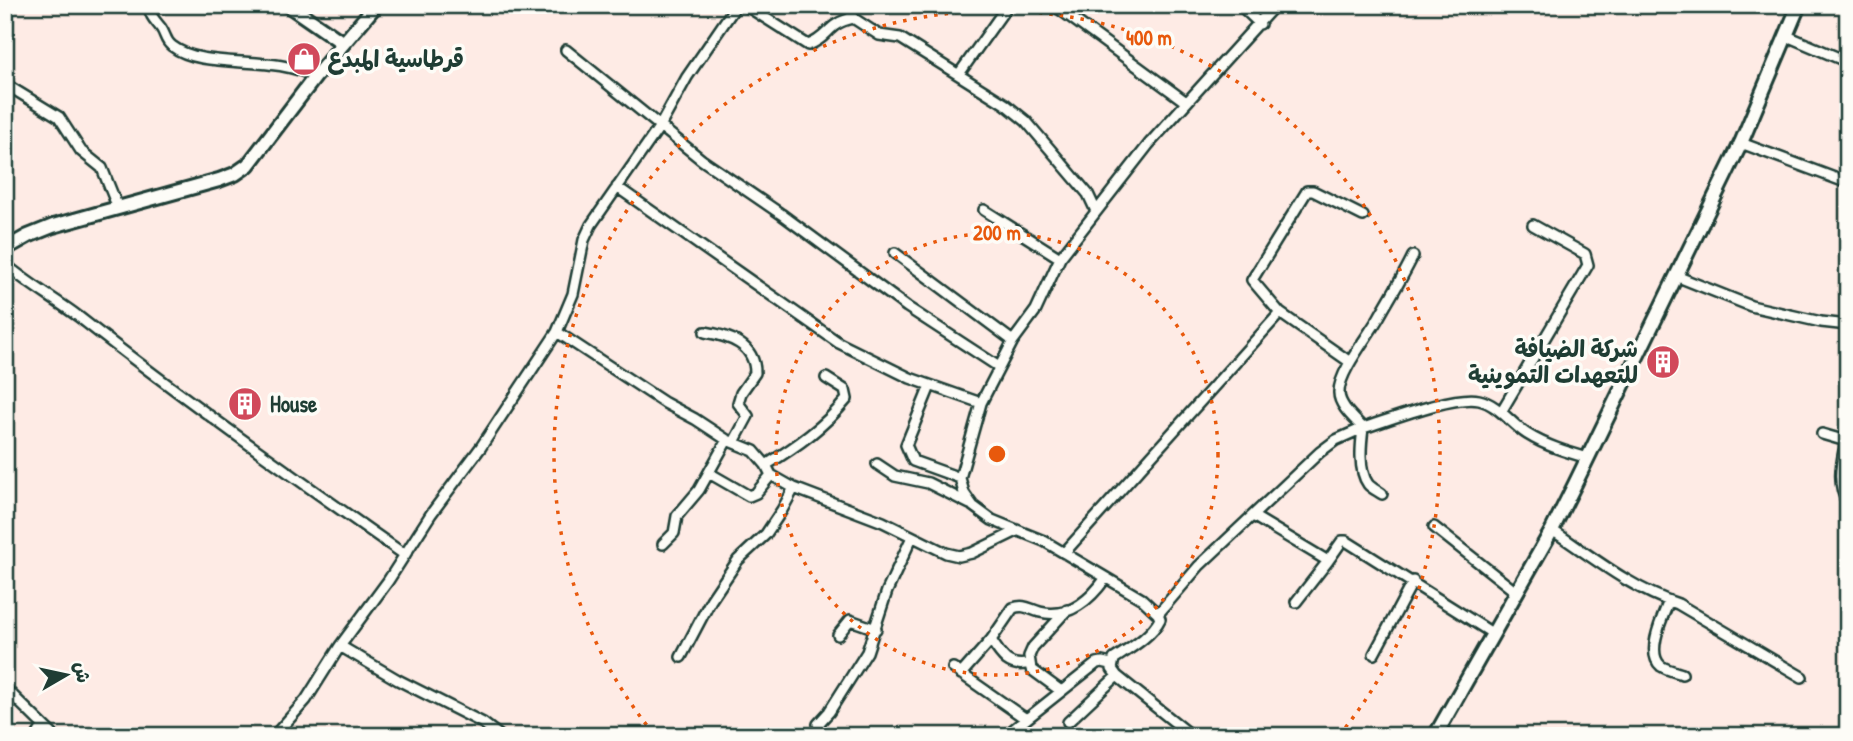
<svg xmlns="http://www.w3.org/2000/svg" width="1853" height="741" font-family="'Patrick Hand','Playpen Sans Arabic',sans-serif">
  <rect width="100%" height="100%" fill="#feebe5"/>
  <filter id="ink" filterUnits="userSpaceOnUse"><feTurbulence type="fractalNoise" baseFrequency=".0143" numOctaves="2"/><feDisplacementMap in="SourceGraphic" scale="14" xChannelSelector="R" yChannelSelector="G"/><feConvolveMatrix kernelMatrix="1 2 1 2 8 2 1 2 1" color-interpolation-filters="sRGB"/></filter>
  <g filter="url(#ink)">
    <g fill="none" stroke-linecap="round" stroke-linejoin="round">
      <g stroke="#1f3d34" stroke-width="14">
        <path id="street" d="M149,5C150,17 155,20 161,28C166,35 165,41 172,46C204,71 274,53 315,77
          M745,5L808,45C829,38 826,24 853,18L879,35L900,38L1005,104L1026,121L1088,194L1096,211
          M849,5L853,18
          M1054,5L1186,102
          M1240,5L1260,24
          M1787,36L1848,62
          M566,50L702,160L781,214L907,307L999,367
          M959,74L1008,5
          M5,84L59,117L81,151L102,168L118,208
          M1741,143L1848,183
          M617,187L839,343L910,378L981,403
          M984,210L1060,258
          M895,253L1013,341
          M1413,256C1403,277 1390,297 1379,317C1369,335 1338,373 1339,393C1339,406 1355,419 1363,428C1389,420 1453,395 1479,400C1498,404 1511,424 1527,434C1546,446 1567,452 1588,458
          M5,264C28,284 55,299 79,317C185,400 294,477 405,555
          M1676,276L1751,306L1821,322L1848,325
          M557,332L665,403L695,419L727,440L754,451L766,465L771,475L794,488L883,522L946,553L959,556L972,553L1017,531
          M705,332C729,336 755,344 755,373L741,393L738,403L748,416L734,442
          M1350,362L1280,313L1252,280L1307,191H1313L1363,216
          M930,386L906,445L913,461L960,478
          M1501,412L1588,265L1585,254L1533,225
          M1363,428C1361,444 1358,470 1368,484C1371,488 1378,491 1382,494
          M1848,429C1844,456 1834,479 1848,504
          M1822,434L1846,441
          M877,464L895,476L928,483L970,504
          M766,465C797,446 824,427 847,399L845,390L826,378
          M709,473L749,496L756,493L771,475
          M1253,516L1328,561L1342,541H1346L1492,633
          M1434,527L1516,592
          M1552,530C1592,557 1632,589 1678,604L1802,677
          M663,544L674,533L677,516L699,490L727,440
          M1064,553L1280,313
          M1669,601C1663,616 1645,653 1661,666C1667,670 1676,672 1682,674
          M1296,602L1328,561
          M1158,614L1199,566L1320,452L1336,440L1363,428
          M838,635L850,620L876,629
          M991,640C1001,656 1009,669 1030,663
          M340,646L398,680L483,723L500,736
          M1374,654L1413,581
          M681,657L711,600L738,560L766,534L782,510L794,488
          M953,668L1026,719
          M961,674L991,640L1013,608C1025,604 1029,609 1040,612C1068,619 1090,600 1105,579
          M5,688L54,736
          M1061,691L1031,669L1029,656L1033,647L1067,610
          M1068,722L1117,676
          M37,736L43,726
          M274,736L306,700L340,646L388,581L431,514L481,447L557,332L573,294L584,240L591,225L660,126L687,77L733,10
          M822,736V732L818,724L829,712L867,652L887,591L912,537
          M1005,736L1097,663L1102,662L1111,664
          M1192,736L1117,676L1112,669L1114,659C1129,649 1152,636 1160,619L1158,614L1142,599L1044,541L992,520L973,506L964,493L960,478L981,403L1013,341L1036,310L1060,258L1149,144L1275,5"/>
      </g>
      <g stroke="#1f3d34" stroke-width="18">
        <path id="secondary" d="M288,5L343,43
          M5,249L28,236L53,226L219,180L235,174L248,165L315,77L376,5
          M1435,736L1552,530L1575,484L1741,143L1799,5"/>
      </g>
      <use href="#street" stroke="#fdfcf7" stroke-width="9"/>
      <use href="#secondary" stroke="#fdfcf7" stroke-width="12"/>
    </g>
  </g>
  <g fill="none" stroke="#e8590c" stroke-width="3.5" stroke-dasharray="3.5 7">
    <circle cx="997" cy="454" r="221"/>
    <path d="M653 733A443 443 0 1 1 1341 733"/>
  </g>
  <defs>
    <g id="shop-disc" transform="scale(1.75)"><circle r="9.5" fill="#d1495b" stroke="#fdfcf7"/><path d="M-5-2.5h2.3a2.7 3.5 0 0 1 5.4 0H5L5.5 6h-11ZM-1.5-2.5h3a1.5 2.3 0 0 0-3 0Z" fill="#fff"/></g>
    <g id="building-disc" transform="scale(1.75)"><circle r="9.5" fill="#d1495b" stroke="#fdfcf7"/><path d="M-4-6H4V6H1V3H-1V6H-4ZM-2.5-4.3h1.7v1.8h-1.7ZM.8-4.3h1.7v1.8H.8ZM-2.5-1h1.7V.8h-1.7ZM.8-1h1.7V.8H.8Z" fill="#fff"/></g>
  </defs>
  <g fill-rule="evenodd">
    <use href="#shop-disc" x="304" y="59"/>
    <use href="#building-disc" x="1663" y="362"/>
    <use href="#building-disc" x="245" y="404"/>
  </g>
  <g text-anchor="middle" stroke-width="7" stroke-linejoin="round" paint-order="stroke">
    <g font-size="23" font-weight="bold" fill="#1f3d34" stroke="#fdfcf7" text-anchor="start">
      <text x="328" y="67">قرطاسية المبدع</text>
      <text x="1638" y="357" text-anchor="end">شركة الضيافة<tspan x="1638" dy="26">للتعهدات التموينية</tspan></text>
      <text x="270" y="412">House</text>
    </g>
  </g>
  <circle cx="997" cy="454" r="10" fill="#e8590c" stroke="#fdfcf7" stroke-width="3.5"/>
  <g font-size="21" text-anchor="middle" font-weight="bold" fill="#e8590c" stroke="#fdfcf7" stroke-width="7" stroke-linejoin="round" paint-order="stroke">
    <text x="1149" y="45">400 m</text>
    <text x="997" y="240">200 m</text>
  </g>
  <rect width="1853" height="741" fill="none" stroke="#fdfcf7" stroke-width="28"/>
  <rect x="14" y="14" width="1825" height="713" fill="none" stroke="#1f3d34" stroke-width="2.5" filter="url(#ink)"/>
  <g transform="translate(66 675) rotate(81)" stroke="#fdfcf7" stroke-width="5" paint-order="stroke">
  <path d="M0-5L12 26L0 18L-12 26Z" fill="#1f3d34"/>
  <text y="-10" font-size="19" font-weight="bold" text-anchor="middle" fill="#1f3d34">ش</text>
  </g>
</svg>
